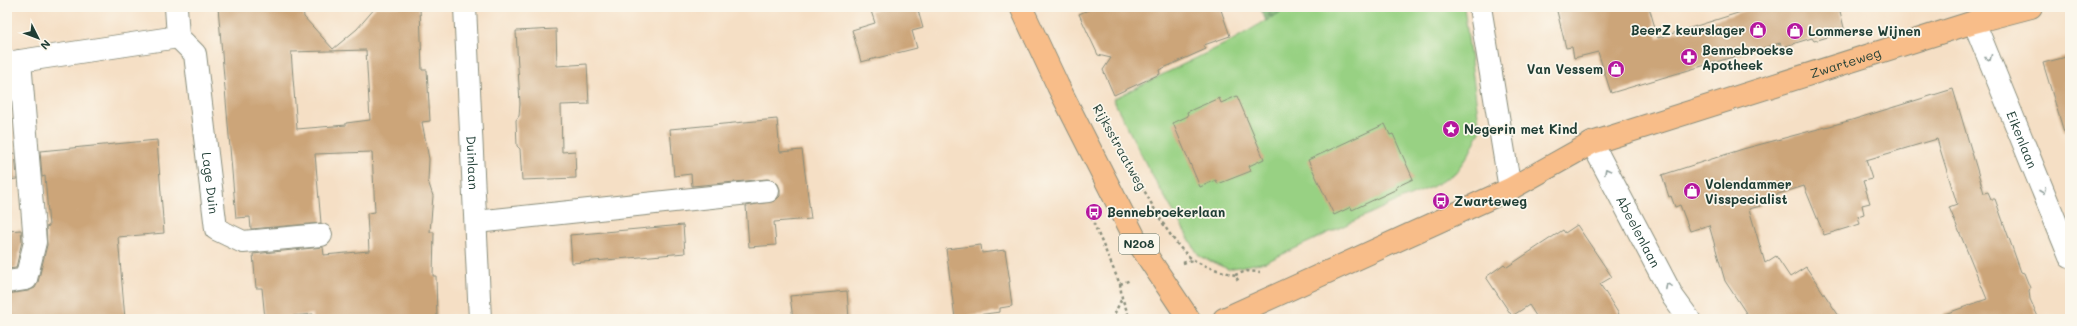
<svg xmlns="http://www.w3.org/2000/svg" width="2077" height="326" font-family="Mali,sans-serif">
  <defs>
    <pattern id="forest-firs" width="22" height="20" patternUnits="userSpaceOnUse"><rect width="22" height="20" fill="#7ab371"/><path d="M5 1l3.5 6h-7zM16 11l3.5 6h-7z" fill="#63935e"/></pattern>
  </defs>
  <rect width="100%" height="100%" fill="#fbf7ec"/>
  <filter id="ink" filterUnits="userSpaceOnUse"><feTurbulence type="fractalNoise" baseFrequency=".025" numOctaves="2"/><feDisplacementMap in="SourceGraphic" scale="8" xChannelSelector="R" yChannelSelector="G"/><feConvolveMatrix kernelMatrix="1 2 1 2 8 2 1 2 1" color-interpolation-filters="sRGB"/></filter>
  <filter id="wash" filterUnits="userSpaceOnUse"><feTurbulence type="fractalNoise" baseFrequency=".012" numOctaves="4" result="noise"/><feDisplacementMap in="SourceGraphic" scale="16" xChannelSelector="R" yChannelSelector="G"/><feGaussianBlur stdDeviation="0.9" result="paint"/><feColorMatrix in="noise" values="0 0 0 0 0 0 0 0 0 0 0 0 0 0 0 0 0 1.4 0 .05"/><feComposite in="paint" operator="in"/></filter>
  <g filter="url(#wash)">
    <rect width="100%" height="100%" fill="#f5dfc5"/>
    <path fill="#98d183" stroke="#5c875c" d="M1289,7H1464L1480,131L1469,154L1455,173L1432,187L1395,202L1266,262L1228,269L1199,256L1148,168L1113,99L1231,41Z"/>
    <path fill="url(#forest-firs)" stroke="#4c7852" d="M1260,7H1289L1266,21Z"/>
    <g id="blocks">
      <path fill="#cca579" fill-rule="evenodd" d="M218,7H303L304,17L333,49L357,29L376,7H420L422,70H427L430,121L422,122L429,159L428,181L433,196L430,232H434L433,276H436L437,319H313V314L265,319L262,288H256L253,254L323,247L324,255L369,251L367,213L375,212L372,152L315,154L321,223L251,229L250,217L236,218ZM366,50L370,120L346,123V125L297,129L291,52Z
        M886,7H917L923,28L912,31L917,48L861,62L852,30L875,23L871,11Z
        M1095,7H1220L1230,36L1204,45L1206,49L1159,70L1160,74L1114,95L1103,70L1111,58L1098,55L1079,14Z
        M1556,7H1649L1658,38L1757,7H1839L1845,32L1814,41L1812,38L1782,47L1780,43L1611,93L1598,52L1574,58L1572,47L1566,48Z
        M556,29L557,66L587,64L589,104L561,105L562,152L575,151L576,178L522,180L520,149L517,146L516,120L519,116L520,104L516,31Z
        M2070,56V131L2064,132L2043,63Z
        M1953,89L1984,193L1988,192L1991,199H1995L2021,272L2024,273L2030,288L2029,291L2030,299L2039,319H1942V315L1987,299L1949,207L1957,204L1937,139L1866,160L1872,179L1863,181L1870,203L1862,205L1864,214L1858,216L1860,224L1824,235L1804,186L1759,200L1761,206L1749,209L1765,263L1776,256L1790,277L1806,267L1841,319H1750L1725,281L1709,225L1690,231L1680,205L1675,207L1671,196L1669,197L1662,175L1743,149L1852,120Z
        M1237,96L1264,159L1249,166L1251,171L1218,184L1216,180L1200,187L1173,123L1188,116L1187,112L1219,98L1221,103Z
        M777,119L780,152L802,150L811,219L774,222L776,245L749,247L746,206L775,201L780,196V189L778,184L773,180L767,179L692,186L691,174L674,176L670,129Z
        M1385,124L1390,135L1393,134L1413,179L1396,187L1397,189L1352,210L1351,207L1334,215L1308,160Z
        M157,140L164,233L118,237L125,319H7V294L28,291L35,288L38,282L47,245L46,227L49,226L45,176L42,177L40,151Z
        M15,153L17,179L7,180V154Z
        M683,225L685,253L572,263L570,235Z
        M1577,225L1612,277L1600,284L1622,319H1538L1529,305L1512,316L1486,277L1504,264L1507,267L1563,230L1565,233Z
        M21,230L22,241L16,268L7,269V231Z
        M981,245L982,253L1005,250L1010,282H1009L1012,306L1000,308V312L955,318L946,249Z
        M847,291L849,319H793L790,296Z"/>
    </g>
  </g>
  <g filter="url(#ink)">
    <use href="#blocks" fill-opacity="0" stroke="#8a8e7c" stroke-width="1"/>
    <g fill="none" stroke-linecap="round" stroke-linejoin="round">
      <g stroke="#8a8e7c" stroke-width="24">
        <g id="minor">
          <path id="s1" d="M465,7L480,319"/>
          <path d="M1480,7L1510,189"/>
          <path id="s2" d="M1974,22L2070,257"/>
          <path id="s3" d="M178,37L195,54L216,229L243,242L321,235"/>
          <path d="M7,63L178,37L176,7"/>
          <path id="s4" d="M1592,143L1673,297L1689,319"/>
          <path d="M476,222L768,191"/>
          <path d="M7,282L26,279L35,242L20,61"/>
        </g>
      </g>
      <g stroke="#8a8e7c" stroke-width="24">
        <g id="major">
          <path d="M1021,7L1058,86L1135,238L1189,319"/>
          <path id="s5" d="M1224,319L1510,189L1592,143L1974,22L2031,7"/>
        </g>
      </g>
      <path stroke="#8a8e7c" stroke-width="2.5" stroke-dasharray="3 3" stroke-linecap="butt" d="M1136,176C1149,198 1173,248 1194,260C1207,268 1221,271 1235,275L1239,282
        M1091,212L1090,215L1120,284L1122,298L1130,319
        M1183,263L1192,260
        M1235,275L1247,271L1260,272
        M1120,284L1131,280
        M1112,319L1122,298"/>
      <use href="#minor" stroke="#fff" stroke-width="22"/>
      <use href="#major" stroke="#f8bd89" stroke-width="22"/>
    </g>
    <defs><path id="oneway-chevron" d="M-2-3.5L2.5 0L-2 3.5" fill="none" stroke-width="1.6" stroke-linecap="round" stroke-linejoin="round"/></defs>
    <g stroke="#8f9e9a">
      <use href="#oneway-chevron" transform="translate(1989 58) rotate(68)"/>
      <use href="#oneway-chevron" transform="translate(1607 171) rotate(-118)"/>
      <use href="#oneway-chevron" transform="translate(2043 191) rotate(68)"/>
      <use href="#oneway-chevron" transform="translate(1668 286) rotate(-118)"/>
    </g>
  </g>
  <defs>
    <g id="shop-disc" transform="scale(0.9)"><circle r="9.5" fill="#b5179e" stroke="#fbf7ec"/><path d="M-5-2.5h2.3a2.7 3.5 0 0 1 5.4 0H5L5.5 6h-11ZM-1.5-2.5h3a1.5 2.3 0 0 0-3 0Z" fill="#fff"/></g>
    <g id="pharmacy-disc" transform="scale(0.9)"><circle r="9.5" fill="#b5179e" stroke="#fbf7ec"/><path d="M-2-6h4v4h4v4h-4v4h-4v-4h-4v-4h4Z" fill="#fff"/></g>
    <g id="sight-disc" transform="scale(0.9)"><circle r="9.5" fill="#b5179e" stroke="#fbf7ec"/><path d="M0-6L1.8-2.2L6-1.7L2.9 1.2L3.7 5.4L0 3.3L-3.7 5.4L-2.9 1.2L-6-1.7L-1.8-2.2Z" fill="#fff"/></g>
    <g id="bus-disc" transform="scale(0.9)"><circle r="9.5" fill="#b5179e" stroke="#fbf7ec"/><path d="M-5-6H5V4H4V6H2V4H-2V6H-4V4H-5ZM-3.5-4V0h7V-4ZM-3.5 1.2v1.5H-2V1.2ZM2 1.2v1.5H3.5V1.2Z" fill="#fff"/></g>
  </defs>
  <g fill-rule="evenodd">
    <use href="#shop-disc" x="1758" y="30"/>
    <use href="#shop-disc" x="1795" y="31"/>
    <use href="#pharmacy-disc" x="1689" y="57"/>
    <use href="#shop-disc" x="1616" y="69"/>
    <use href="#sight-disc" x="1451" y="129"/>
    <use href="#shop-disc" x="1692" y="191"/>
    <use href="#bus-disc" x="1441" y="201"/>
    <use href="#bus-disc" x="1094" y="212"/>
  </g>
  <g text-anchor="middle" stroke-width="3.5" stroke-linejoin="round" paint-order="stroke">
    <rect fill="#fbf7ec" stroke="#61756b" stroke-width="1" x="1119" y="234" width="40" height="20" rx="3"/>
    <g font-size="12" font-weight="bold" fill="#1f3d34">
      <text x="1139" y="248">N208</text>
    </g>
    <g font-size="13" font-weight="bold" fill="#1f3d34" stroke="#fbf7ec" text-anchor="start">
      <text x="1745" y="35" text-anchor="end">BeerZ keurslager</text>
      <text x="1808" y="36">Lommerse Wijnen</text>
      <text x="1702" y="55">Bennebroekse<tspan x="1702" dy="15">Apotheek</tspan></text>
      <text x="1603" y="74" text-anchor="end">Van Vessem</text>
      <text x="1464" y="134">Negerin met Kind</text>
      <text x="1705" y="189">Volendammer<tspan x="1705" dy="15">Visspecialist</tspan></text>
      <text x="1454" y="206">Zwarteweg</text>
      <text x="1107" y="217">Bennebroekerlaan</text>
    </g>
    <g font-size="13" fill="#1f3d34" stroke="#fbf7ec">
      <text dy="5" stroke="none"><textPath href="#s5" startOffset="674">Zwarteweg</textPath></text>
      <text dy="5" stroke="none"><textPath href="#s2" startOffset="127">Eikenlaan</textPath></text>
      <text transform="translate(1120 147) rotate(61)" y="5">Rijksstraatweg</text>
      <text dy="5" stroke="none"><textPath href="#s1" startOffset="156">Duinlaan</textPath></text>
      <text dy="5" stroke="none"><textPath href="#s3" startOffset="154">Lage Duin</textPath></text>
      <text dy="5" stroke="none"><textPath href="#s4" startOffset="100">Abeelenlaan</textPath></text>
    </g>
  </g>
  <rect width="2077" height="326" fill="none" stroke="#fbf7ec" stroke-width="24"/>
  <g transform="translate(38 38) rotate(132)" stroke="#fbf7ec" stroke-width="3" paint-order="stroke">
  <path d="M0-3L7 15L0 10L-7 15Z" fill="#1f3d34"/>
  <text y="-6" font-size="11" font-weight="bold" text-anchor="middle" fill="#1f3d34">N</text>
  </g>
</svg>
